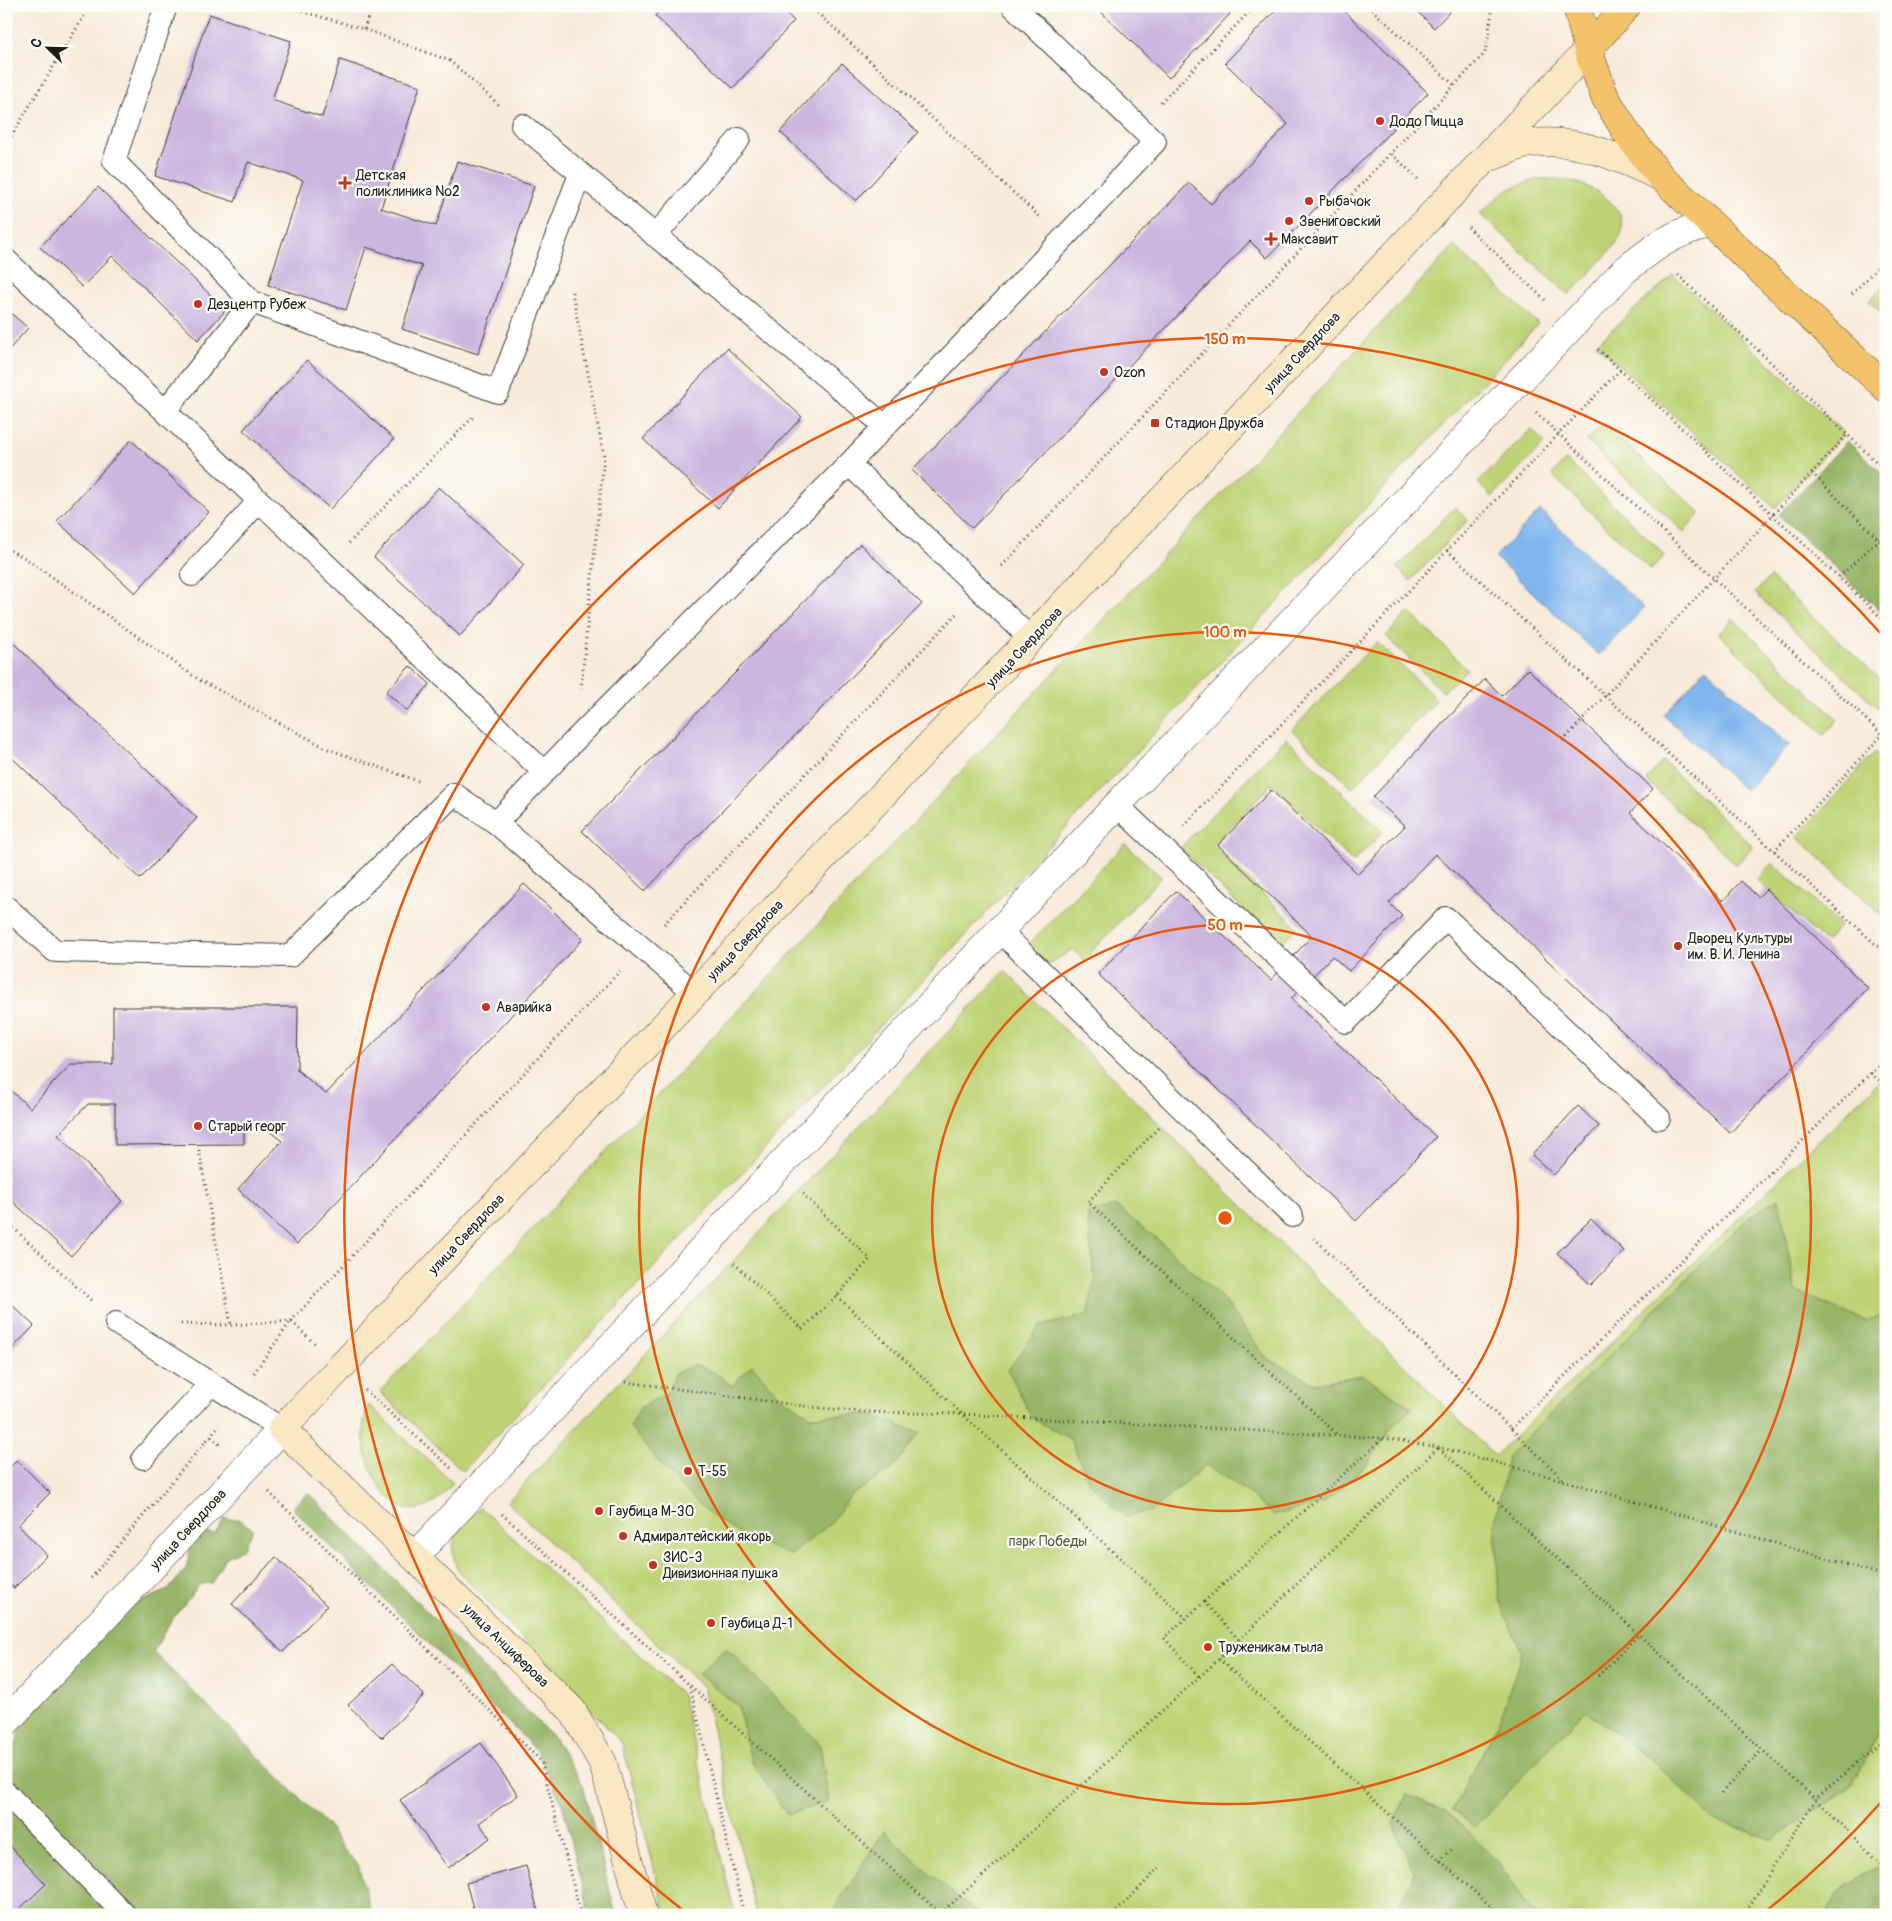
<svg xmlns="http://www.w3.org/2000/svg" width="1892" height="1921" font-family="Pangolin,sans-serif">
  <rect width="100%" height="100%" fill="#fdfcf7"/>
  <filter id="ink" filterUnits="userSpaceOnUse"><feTurbulence type="fractalNoise" baseFrequency=".02" numOctaves="2"/><feDisplacementMap in="SourceGraphic" scale="10" xChannelSelector="R" yChannelSelector="G"/><feConvolveMatrix kernelMatrix="1 2 1 2 8 2 1 2 1" color-interpolation-filters="sRGB"/></filter>
  <filter id="wash" filterUnits="userSpaceOnUse"><feTurbulence type="fractalNoise" baseFrequency=".0096" numOctaves="4" result="noise"/><feDisplacementMap in="SourceGraphic" scale="20" xChannelSelector="R" yChannelSelector="G"/><feGaussianBlur stdDeviation="1.12" result="paint"/><feColorMatrix in="noise" values="0 0 0 0 0 0 0 0 0 0 0 0 0 0 0 0 0 1.4 0 .05"/><feComposite in="paint" operator="in"/></filter>
  <g filter="url(#wash)">
    <rect width="100%" height="100%" fill="#f8ead9"/>
    <path fill="#bfd376" stroke="#6e7849" d="M1538,179C1552,179 1564,179 1577,183C1598,189 1631,210 1620,237C1616,247 1579,284 1569,295L1480,214L1506,190Z
      M1454,246L1538,324L463,1471L380,1392Z
      M1673,275L1844,433L1775,508L1596,344Z
      M1886,283V316L1869,301Z
      M1603,423L1700,513L1684,532L1586,441Z
      M1531,429L1545,443L1492,497L1478,483Z
      M1566,460L1665,555L1651,570L1552,475Z
      M1455,507L1468,520L1410,581L1397,568Z
      M1770,577L1886,685V704L1880,710L1755,593Z
      M1409,612L1467,669L1443,692L1386,636Z
      M1733,619L1838,720L1824,735L1719,634Z
      M1377,642L1437,700L1352,788L1292,730Z
      M1286,738L1383,832L1353,862L1272,784L1213,845L1297,927L1280,945L1180,848Z
      M1874,753L1886,764V919L1797,837Z
      M1663,761L1753,847L1736,865L1646,780Z
      M1125,844L1161,877L1084,960L1073,949L1045,967L1025,948Z
      M1772,863L1840,925L1825,942L1757,880Z
      M1005,971L1495,1456L1886,1075V1915H756L703,1687L507,1502Z
      M369,1405L453,1483C444,1493 436,1504 423,1508C381,1521 350,1438 369,1405Z
      M480,1507L682,1695L735,1915H666L622,1743L459,1572C444,1540 459,1530 480,1507Z"/>
    <path fill="#97b567" stroke="#5a6842" d="M1847,441L1886,477V616L1779,515Z
      M1779,1198L1795,1291L1866,1321L1886,1313V1719L1851,1786L1772,1840L1715,1820L1648,1757L1585,1710L1475,1827L1452,1810L1497,1726L1522,1654L1499,1599L1495,1523L1508,1456L1749,1217Z
      M1115,1206L1156,1238L1224,1300L1266,1358L1314,1383L1363,1375L1412,1408L1394,1425L1365,1467L1323,1503L1273,1515L1247,1492L1206,1465L1152,1511L1124,1516L1090,1483L1070,1439L1032,1418L1008,1370L1040,1326L1087,1315L1095,1281L1087,1214Z
      M694,1365L714,1372L732,1386L752,1365L778,1395L810,1416L868,1414L920,1433L891,1470L851,1495L831,1523L791,1555C773,1548 752,1542 735,1531C692,1504 662,1466 630,1427L641,1407L666,1394L676,1373Z
      M308,1493L555,1739L583,1785L616,1915H590L562,1803L536,1750L292,1508Z
      M224,1519H238L253,1529L243,1548L224,1559L212,1583L200,1584L170,1622L153,1652L328,1826L344,1850L358,1864L372,1915H6V1756C20,1746 21,1724 23,1709L37,1696L56,1693L74,1661L124,1609L168,1590L186,1569L190,1549L197,1532L215,1534Z
      M726,1647L820,1744L829,1801L787,1815L751,1761L738,1706L698,1674Z
      M1407,1795L1447,1811L1498,1862L1532,1912L1540,1915H1395L1414,1872L1393,1824Z
      M884,1831L919,1865L979,1915H830Z
      M1886,1862V1915L1827,1914L1845,1886Z"/>
    <path fill="#7fb6ee" stroke="#4e6985" d="M1540,510L1644,608L1599,655L1495,557Z
      M1706,668L1789,745L1746,791L1664,715Z"/>
    <g id="blocks">
      <path fill="#cbb6df" d="M664,6H778L794,21L733,88L655,16Z
        M1095,6H1222L1230,14L1169,78Z
        M1280,6H1339L1428,93L1267,258L1250,241L972,528L912,470L1189,183L1211,204L1288,124L1225,63Z
        M1412,6H1455L1434,28Z
        M209,14L291,41L272,100L322,117L340,60L420,86L381,208L436,226L457,161L534,186L478,354L402,329L422,266L366,247L346,310L268,285L303,180L248,162L235,202L155,176Z
        M842,63L918,132L856,201L780,132Z
        M98,187L226,310L198,340L112,256L82,287L40,247Z
        M6,309L28,328L6,353Z
        M727,348L802,417L718,508L643,439Z
        M307,360L394,439L330,509L243,430Z
        M131,440L209,512L135,593L57,521Z
        M439,487L524,565L460,636L374,557Z
        M860,544L922,604L645,891L582,831Z
        M6,636L197,818L140,879L6,752Z
        M410,666L430,684L407,711L386,692Z
        M1528,669L1653,789L1630,813L1723,901L1741,881L1758,897L1766,889L1868,988L1730,1133L1435,854L1389,903L1402,916L1349,971L1332,956L1291,999L1436,1137L1356,1221L1098,974L1176,891L1271,980L1312,936L1218,845L1271,790L1358,874L1405,826L1373,797L1485,679L1502,696Z
        M524,884L583,939L297,1244L238,1189L282,1141L260,1124H244V1144L115,1145V1104H88L58,1135L122,1201L71,1256L6,1195V1086L30,1108L71,1064H113V1007H298L297,1070L326,1094Z
        M1578,1106L1599,1126L1554,1175L1532,1155Z
        M1591,1219L1624,1251L1591,1285L1557,1253Z
        M6,1299L34,1326L6,1355Z
        M17,1460L50,1493L18,1525L47,1555L14,1588L6,1581V1471Z
        M276,1557L327,1606L283,1652L232,1604Z
        M392,1664L424,1695L382,1738L348,1705Z
        M481,1743L518,1795L479,1823L490,1838L448,1868L400,1800Z
        M9,1845L46,1884L13,1915H6V1847Z
        M526,1866L539,1915H475L466,1883Z"/>
    </g>
  </g>
  <g filter="url(#ink)">
    <use href="#blocks" fill-opacity="0" stroke="#3d3b38" stroke-width="1"/>
    <g fill="none" stroke-linecap="round" stroke-linejoin="round">
      <g stroke="#3d3b38" stroke-width="24">
        <path id="service" d="M166,6L114,161L252,302L498,392L580,174
          M522,125L885,426
          M655,236L739,139
          M6,260L544,772
          M165,411L252,302
          M849,464L1031,639
          M192,575L259,501
          M1117,805L1346,1022L1446,918L1659,1118
          M496,823L576,739L849,464L1155,142L1013,6
          M6,907L55,951L290,956L454,794L496,823L695,993
          M999,930L1292,1216
          M116,1323L282,1429
          M143,1458L211,1384
          M6,1793L125,1915"/>
      </g>
      <g stroke="#3d3b38" stroke-width="29">
        <path id="minor" d="M6,1722L282,1429"/>
      </g>
      <g stroke="#3d3b38" stroke-width="29">
        <path id="tertiary" d="M414,1557L1117,805L1624,271C1653,248 1673,232 1709,224"/>
      </g>
      <g stroke="#3d3b38" stroke-width="29">
        <path id="secondary" d="M1488,158C1502,153 1518,145 1532,143C1579,138 1620,158 1661,177
          M643,1915L603,1763L572,1710L282,1429L1588,50"/>
      </g>
      <g stroke="#3d3b38" stroke-width="29">
        <path id="primary" d="M1577,6L1588,50L1605,97L1628,135L1661,177L1886,388
          M1588,50L1627,6"/>
      </g>
      <path stroke="#3d3b38" stroke-width="3" stroke-dasharray="1 4" stroke-linecap="butt" d="M283,6L364,29L450,61L499,105
        M810,6L1040,217
        M1368,6L1454,85
        M364,29L372,6
        M1161,102L1255,6
        M6,145L90,6
        M1392,154L1419,180
        M1468,227L1547,302
        M1678,275L1886,471
        M572,292L604,456L581,688
        M1852,294L1886,259
        M1598,349L1886,622
        M1536,413L1886,738
        M1812,473L1886,547
        M349,543L473,417
        M6,548L25,558L198,679L328,749L421,782
        M1447,550L1886,954
        M1002,566L1485,53L1493,6
        M1839,577L1886,533
        M1563,741L1847,435
        M1184,826L1620,370
        M1774,851L1886,731
        M664,924L958,612
        M1871,1073L1886,1087
        M1158,1128L1088,1202L1339,1436
        M198,1145L231,1325
        M6,1221L93,1302
        M1314,1238L1565,1481
        M734,1263L802,1329L837,1296L870,1259L802,1193
        M837,1296L962,1414L1186,1618
        M181,1324L231,1325L291,1321L620,971
        M254,1373L291,1321L316,1345
        M626,1382L811,1407L865,1412L962,1414L1383,1438L1438,1447L1566,1481L1886,1576
        M365,1390L451,1468
        M1511,1429L1886,1058
        M211,1437L221,1446
        M1439,1448L1815,1799L1886,1869
        M269,1492L541,1761L581,1915
        M502,1514L942,1915
        M91,1578L217,1428
        M1204,1602L1382,1439
        M1239,1640L1438,1448
        M1219,1659L1500,1915
        M1598,1676L1638,1635
        M690,1686L744,1915
        M1721,1793L1762,1750
        M1440,1861L1454,1847
        M941,1913C1035,1830 1126,1743 1219,1659L1239,1640L1204,1602L1164,1638L1199,1677
        M1113,1915L1161,1866
        M1744,1915L1815,1799L1886,1739"/>
      <use href="#service" stroke="#fff" stroke-width="22"/>
      <use href="#minor" stroke="#fff" stroke-width="28"/>
      <use href="#tertiary" stroke="#fff" stroke-width="28"/>
      <use href="#secondary" stroke="#fae7c3" stroke-width="28"/>
      <use href="#primary" stroke="#f3c26a" stroke-width="28"/>
    </g>
  </g>
  <g fill="none" stroke="#e8590c" stroke-width="2.5">
    <circle cx="1225" cy="1218" r="293"/>
    <circle cx="1225" cy="1218" r="586"/>
    <path d="M1883 1800A879 879 0 0 1 1766 1911M684 1911A879 879 0 1 1 1883 636"/>
  </g>
  <g fill="#c8321e" stroke="#fdfcf7" stroke-width="2">
    <circle cx="1380" cy="121" r="5"/>
    <path d="M342.5 175.5h5v5h5v5h-5v5h-5v-5h-5v-5h5z"/>
    <circle cx="1309" cy="201" r="5"/>
    <circle cx="1289" cy="221" r="5"/>
    <path d="M1268.5 231.5h5v5h5v5h-5v5h-5v-5h-5v-5h5z"/>
    <circle cx="198" cy="304" r="5"/>
    <circle cx="1104" cy="372" r="5"/>
    <rect x="1150" y="418" width="10" height="10" rx="2.5"/>
    <circle cx="1678" cy="946" r="5"/>
    <circle cx="486" cy="1007" r="5"/>
    <circle cx="198" cy="1126" r="5"/>
    <circle cx="688" cy="1471" r="5"/>
    <circle cx="599" cy="1511" r="5"/>
    <circle cx="623" cy="1536" r="5"/>
    <circle cx="653" cy="1565" r="5"/>
    <circle cx="711" cy="1623" r="5"/>
    <circle cx="1208" cy="1647" r="5"/>
  </g>
  <g text-anchor="middle" stroke-width="4.5" stroke-linejoin="round" paint-order="stroke">
    <g font-size="14" fill="#1c1c1c" stroke="#fdfcf7" text-anchor="start">
      <text x="1390" y="126">Додо Пицца</text>
      <text x="356" y="180">Детская<tspan x="356" dy="16">поликлиника №2</tspan></text>
      <text x="1319" y="206">Рыбачок</text>
      <text x="1299" y="226">Звениговский</text>
      <text x="1281" y="244">Максавит</text>
      <text x="208" y="309">Дезцентр Рубеж</text>
      <text x="1114" y="377">Ozon</text>
      <text x="1165" y="428">Стадион Дружба</text>
      <text x="1688" y="943">Дворец Культуры<tspan x="1688" dy="16">им. В. И. Ленина</tspan></text>
      <text x="496" y="1012">Аварийка</text>
      <text x="208" y="1131">Старый георг</text>
      <text x="698" y="1476">Т-55</text>
      <text x="609" y="1516">Гаубица М-30</text>
      <text x="633" y="1541">Адмиралтейский якорь</text>
      <text x="663" y="1562">ЗИС-3<tspan x="663" dy="16">Дивизионная пушка</tspan></text>
      <text x="721" y="1628">Гаубица Д-1</text>
      <text x="1218" y="1652">Труженикам тыла</text>
    </g>
    <g font-size="14" fill="#1c1c1c" stroke="#fdfcf7">
      <text transform="translate(1302 352) rotate(-47)" y="5">улица Свердлова</text>
      <text transform="translate(1024 647) rotate(-47)" y="5">улица Свердлова</text>
      <text transform="translate(745 940) rotate(-47)" y="5">улица Свердлова</text>
      <text transform="translate(466 1234) rotate(-47)" y="5">улица Свердлова</text>
      <text transform="translate(188 1529) rotate(-47)" y="5">улица Свердлова</text>
      <text transform="translate(506 1645) rotate(44)" y="5">улица Анциферова</text>
    </g>
    <g font-size="14" fill="#555c3c" stroke="#fdfcf7">
      <text x="1048" y="1546">парк Победы</text>
    </g>
  </g>
  <circle cx="1225" cy="1218" r="8" fill="#e8590c" stroke="#fdfcf7" stroke-width="2.5"/>
  <g font-size="15" text-anchor="middle" font-weight="bold" fill="#e8590c" stroke="#fdfcf7" stroke-width="4.5" stroke-linejoin="round" paint-order="stroke">
    <text x="1225" y="344">150 m</text>
    <text x="1225" y="637">100 m</text>
    <text x="1225" y="930">50 m</text>
  </g>
  <rect width="1892" height="1921" fill="none" stroke="#fdfcf7" stroke-width="25"/>
  <g transform="translate(48 48) rotate(293)" stroke="#fdfcf7" stroke-width="4" paint-order="stroke">
  <path d="M0-4L9 19L0 12L-9 19Z" fill="#1c1c1c"/>
  <text y="-8" font-size="14" font-weight="bold" text-anchor="middle" fill="#1c1c1c">С</text>
  </g>
</svg>
